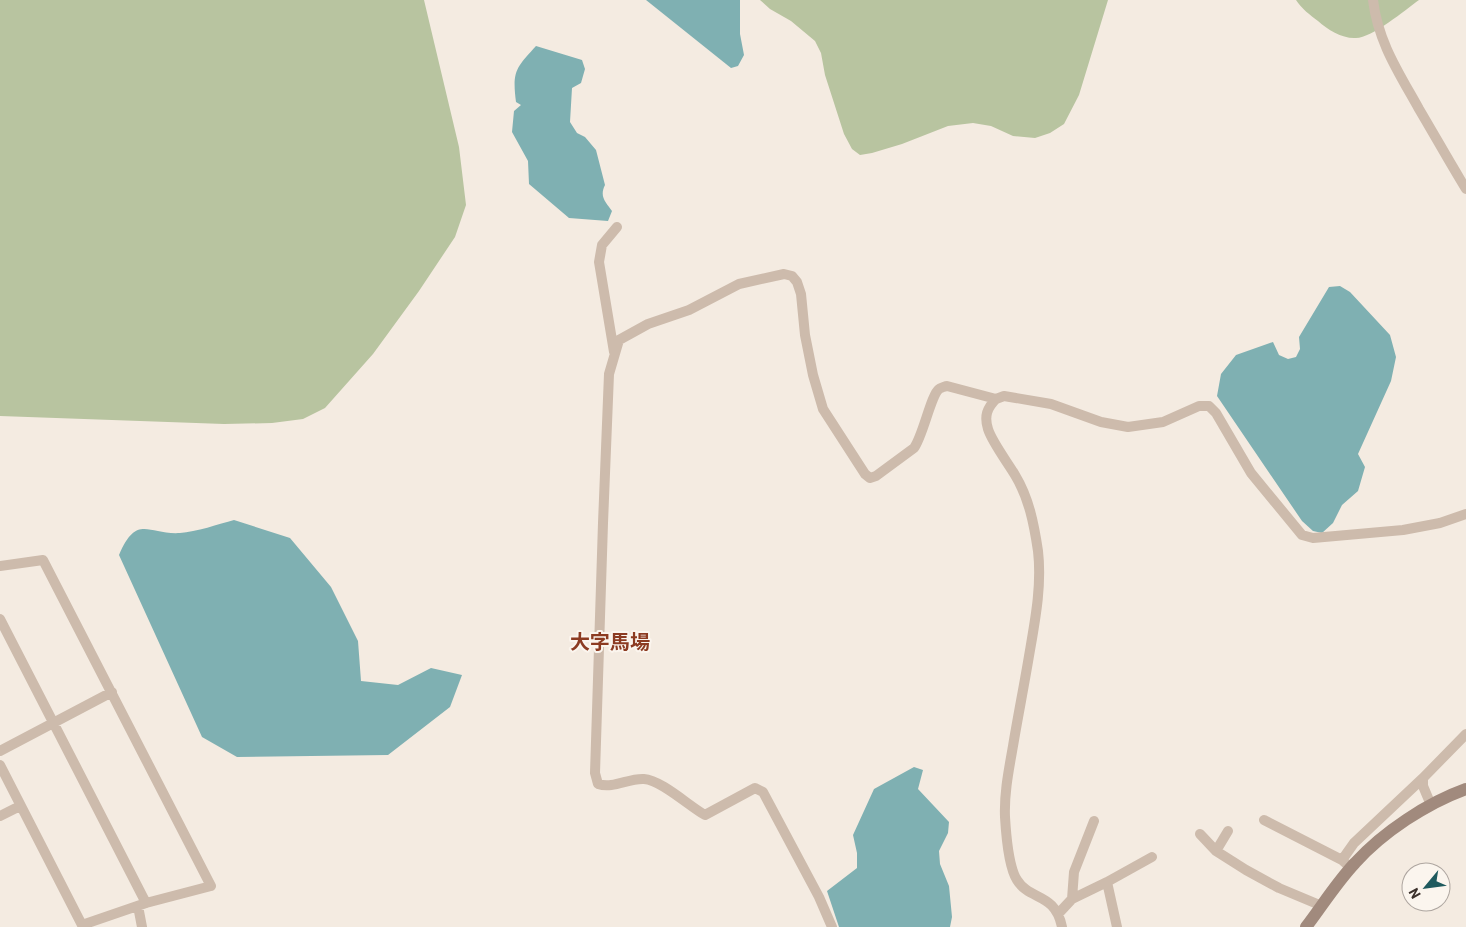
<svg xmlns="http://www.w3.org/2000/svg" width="1466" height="927" font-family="Barlow,'Noto Sans JP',sans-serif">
  <rect width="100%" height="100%" fill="#f4ebe1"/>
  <path fill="#b8c4a0" d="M0,0H424L459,147L466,205L455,237L419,291L373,354L325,408L303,419L272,423L224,424L0,416Z
    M760,0H1108L1079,95L1064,124L1050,133L1035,138L1013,136L991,126L973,123L948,126L902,144L872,153L860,155L852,149L844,134L825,75L821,53L815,41L791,21L770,9Z
    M1296,0H1419C1405,10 1372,38 1356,38C1343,39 1328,30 1318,21C1310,15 1302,9 1296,0Z"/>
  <path fill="#7fb0b2" d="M646,0H740V34L744,55L738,66L731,68Z
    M536,46L582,60L585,69L581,83L572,88L570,122L577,133L585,137L596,150L605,185C599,197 606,202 612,211L608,221L569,218L529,184L528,161L512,132L514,111L521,105L516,102C512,71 516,68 536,46Z
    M1340,286L1350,292L1390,335L1396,357L1391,381L1358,454L1365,467L1358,491L1342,505L1333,523L1322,533L1313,531L1302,521L1217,396L1221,374L1236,355L1273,342L1279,355L1288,359L1296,357L1300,349L1299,337L1329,287Z
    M234,520L290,538L331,587L358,641L361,681L398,685L431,668L462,675L450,707L388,755L237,757L202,737L119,555C137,513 148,535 180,533C196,532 219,524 234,520Z
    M914,767L923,770L918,789L949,822L948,833L939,851L940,864L949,886L952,917L950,927H839L827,891L857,868V853L853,835L874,789Z"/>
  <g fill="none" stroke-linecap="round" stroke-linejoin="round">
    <path stroke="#cdbbac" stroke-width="10" d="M1373,0C1378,42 1399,73 1419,109C1435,136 1450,163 1466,189
      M614,352L599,262L602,245L617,227
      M996,399C987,408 984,416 988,429C992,442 1008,463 1015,475C1029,498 1034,524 1038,551C1042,586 1035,621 1029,656C1024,686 1018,716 1013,746C1009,769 1004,793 1005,817C1006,834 1008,866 1017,880C1030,901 1055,892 1062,927
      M0,566L43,560L211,886L146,903L82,925L0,765
      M0,619L146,903
      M0,751L112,692
      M1431,805L1423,786V778L1466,734
      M0,816L20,806
      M1264,820L1342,860
      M1200,834L1216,851L1246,870L1279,888L1322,906
      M1216,851L1228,831
      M1351,868L1342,860L1354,843L1423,778
      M1107,882L1152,857
      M1072,899L1074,872L1094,821
      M138,906L142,927
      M1058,914L1072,899L1107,882L1117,927
      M832,927L819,897L763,792L755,788L705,815C689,806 661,780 644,779C628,778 614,789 598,784L595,773L603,523L609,374L619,340L648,324L689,310L739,284L784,274L792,276L797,282L801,294L805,335L813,375L823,409L865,474L870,478L876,476L914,448C923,436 931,395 939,389C940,388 946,386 947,386L996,399L1004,396L1051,404L1101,422L1128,427L1163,422L1199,406H1209L1216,413L1251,473L1302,535L1313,538L1403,530L1440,523L1466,514"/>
    <path stroke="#a18a7d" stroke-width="12" d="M1306,927C1322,906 1337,882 1355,863C1383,832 1427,803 1466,789"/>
  </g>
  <g text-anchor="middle" stroke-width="4" stroke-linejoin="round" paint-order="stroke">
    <g font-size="20" font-weight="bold" fill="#8c3b22" stroke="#fbf5ee">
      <text x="610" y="649">大字馬場</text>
    </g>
  </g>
  <g transform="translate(1426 887) rotate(241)"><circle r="24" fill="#fbf5ee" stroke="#aea6a0"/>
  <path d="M0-4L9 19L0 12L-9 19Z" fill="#1f5a5e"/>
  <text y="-8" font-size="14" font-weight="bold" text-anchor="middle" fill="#3b302b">N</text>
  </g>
</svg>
